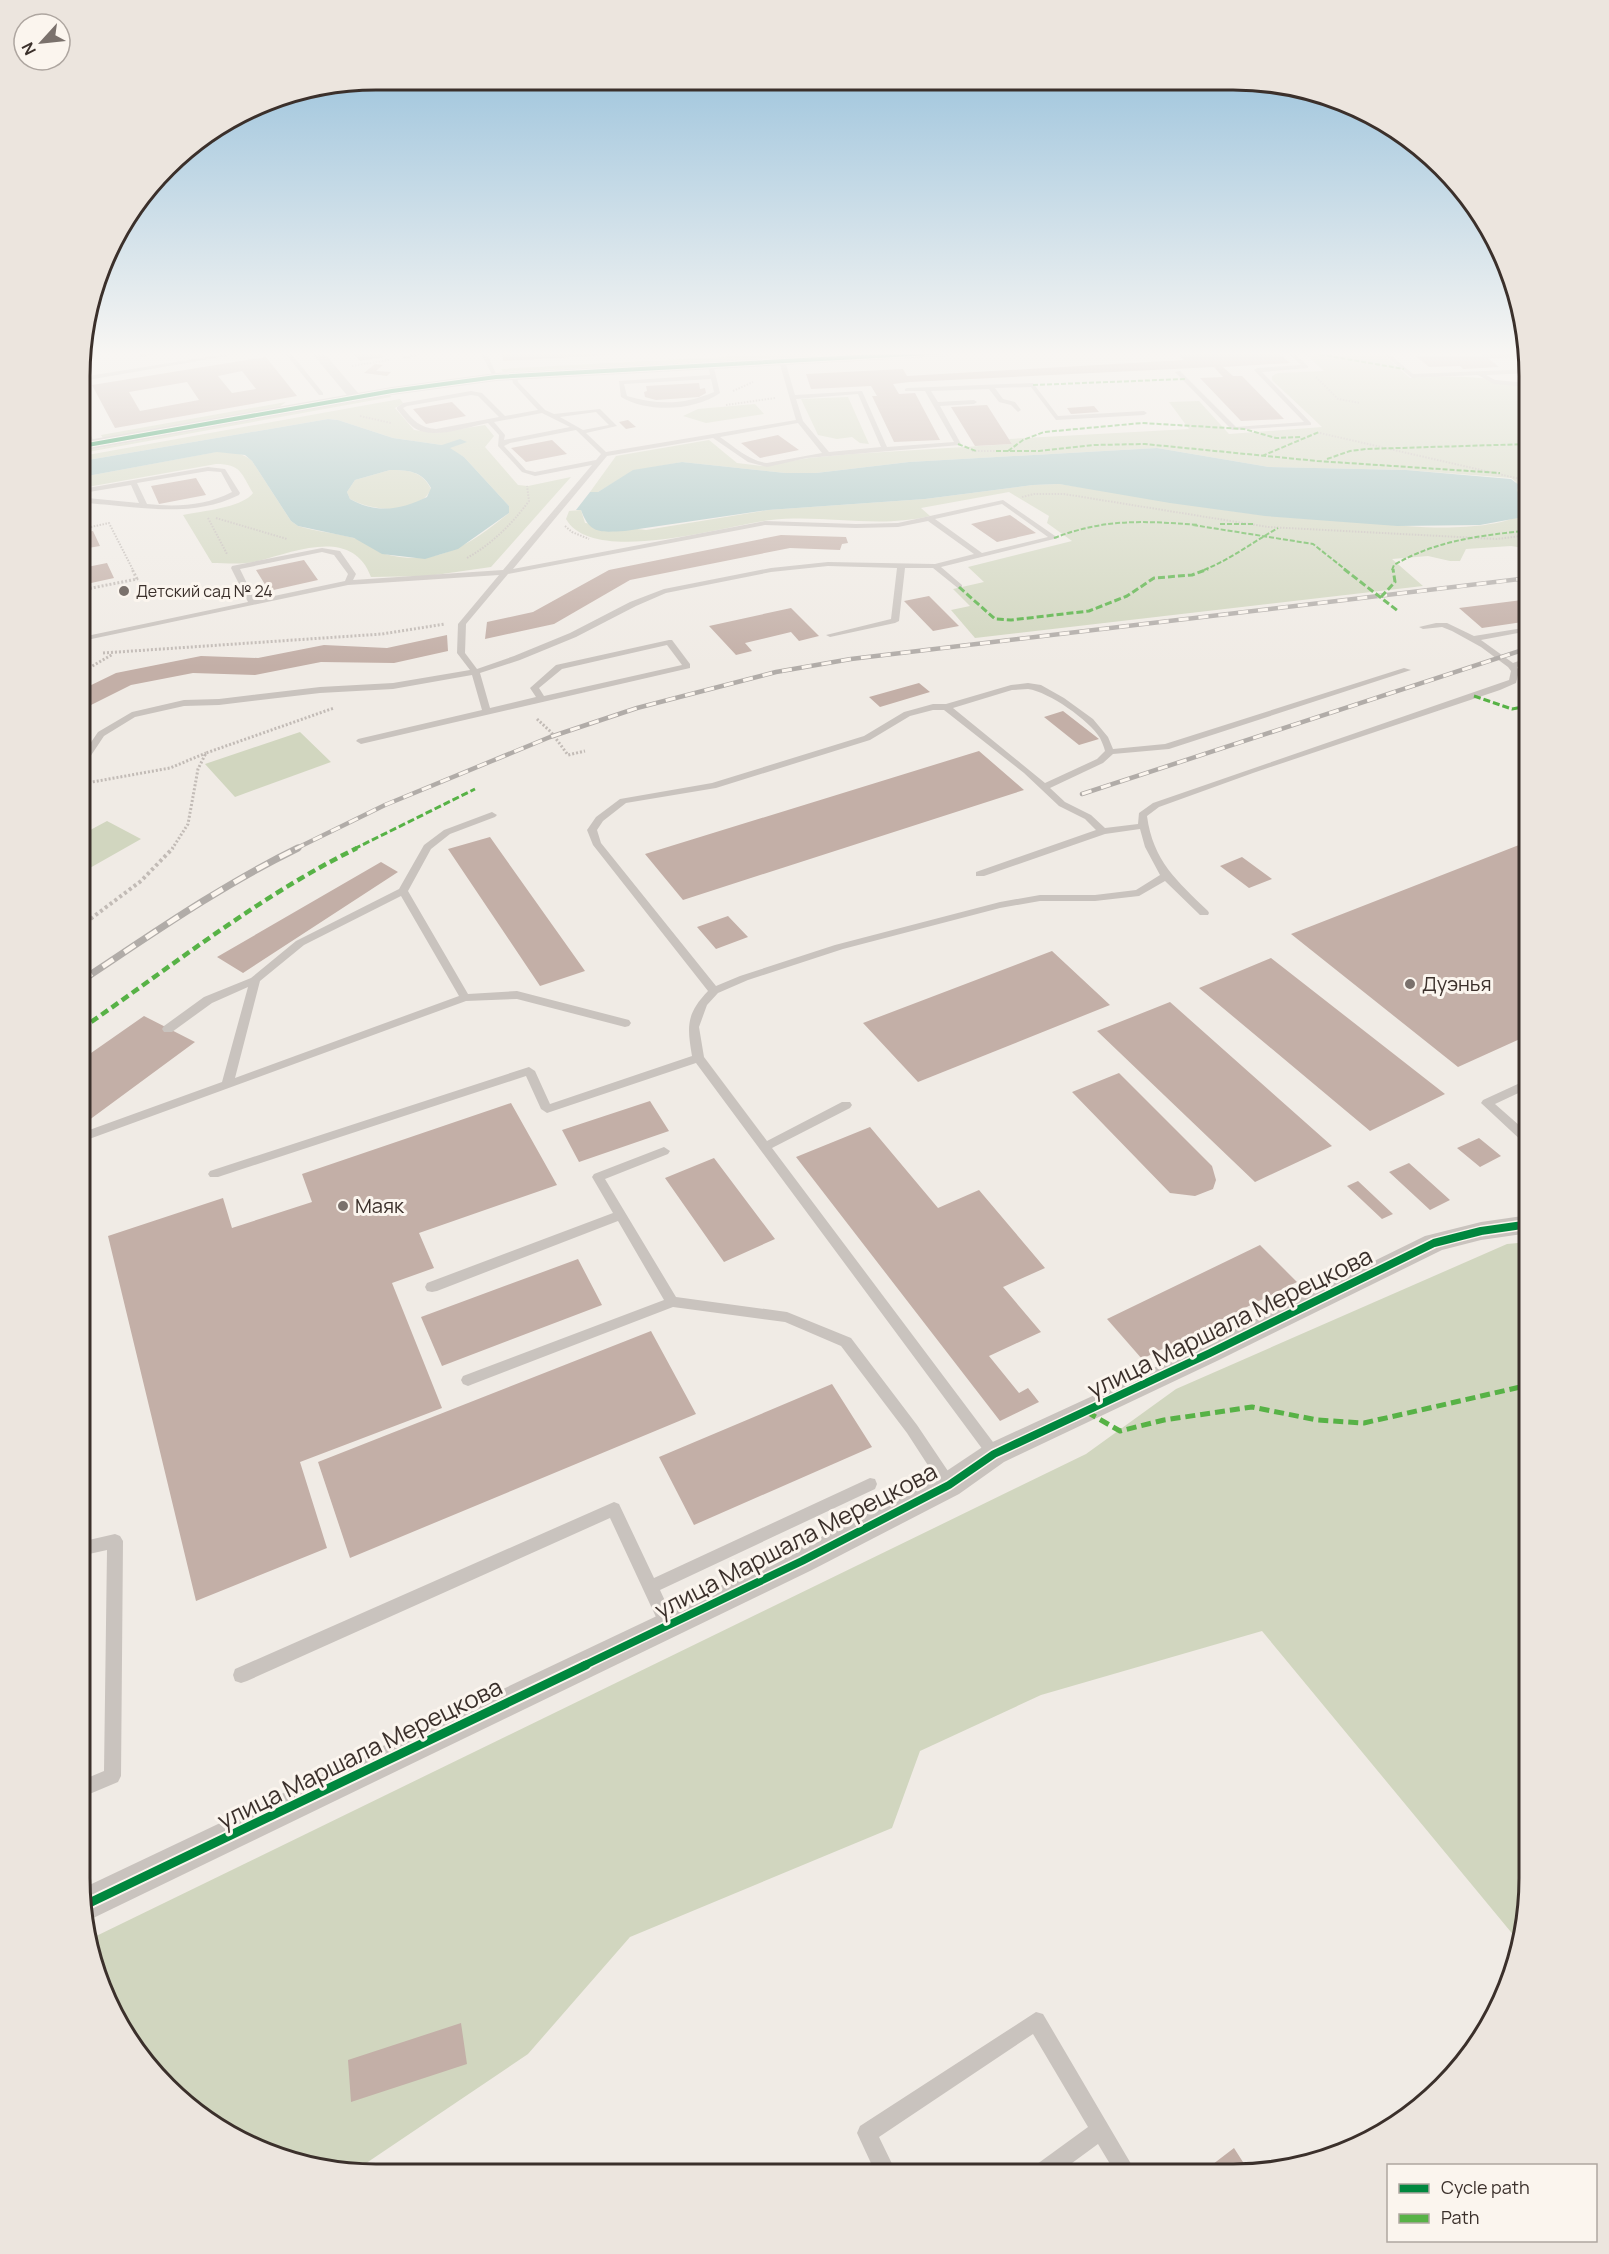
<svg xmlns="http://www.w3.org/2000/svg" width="1609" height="2254" font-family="Manrope,sans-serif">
  <rect width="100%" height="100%" fill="#f0ebe5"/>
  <path fill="#d1d6bf" d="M814,352H882L503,372L501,369Z
    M1304,352H1380L1410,378C1449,376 1492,374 1529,389V462L1526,477L1529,481V501L1516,491V482L1511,478L1406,470L1269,467L1157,448L909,462L816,473H785L682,462L633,471L598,492H590L616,456L709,440L737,463L762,466L809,458L852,454L1012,444L1009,439L1189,429L1169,402L1199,401L1229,434L1322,427L1272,380V376L1278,373L1324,371Z
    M390,395L391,397L82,453V451Z
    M848,397L869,444L860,443L852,437L837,439L818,435L801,399Z
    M400,399L403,403L395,408L414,430L436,433L485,425L494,436L485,447L518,485L528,486L571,477L491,567L428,576L371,577C353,527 296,551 258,561C244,565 226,563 212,563L183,515C201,511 242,508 253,493C241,473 241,464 216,464L82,488V477L216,452C231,452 242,452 252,461L291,521L298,526C317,532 338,533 357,539C367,542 374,551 385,554C436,568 471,544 509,513V506L464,457L442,445L393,438L338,420L328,419L82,461V456Z
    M286,402L279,407L103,438L101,435Z
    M755,404L764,414L706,423L683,416L698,409Z
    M390,470C408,470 422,471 431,489C418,517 372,511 350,499L347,492L355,480Z
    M1059,484C1127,493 1194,507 1263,515C1302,520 1342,519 1381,524C1421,528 1495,533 1529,511V549L1511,546L1466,549L1460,561H1450L1428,556L1392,559L1423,586L975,638L951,610L970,606L953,589L984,582L968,567L1072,541L1047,523L1049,516L1009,492L921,508L930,516C876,529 825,514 771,520C727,525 593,567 566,519L569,511L581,510L585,523L646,530L768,510L925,499L1033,485Z
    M300,732L331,762L235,797L205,764Z
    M107,821L141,839L81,873V835Z
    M1529,1242V1898L1520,1943L1262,1631L1041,1695L920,1751L892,1828L630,1937L528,2054L353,2172H337L263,2152L196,2113L141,2059L110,2009L90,1955L88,1940L1086,1454L1176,1389L1507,1244Z"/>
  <path fill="#a1c2c1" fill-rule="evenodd" d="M328,419L338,420L393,438L442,445L460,439L467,442L450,448L464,457L509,506V513L458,549L425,559L382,554L354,538L298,526L291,521L252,461L245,455L217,452L82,477V461ZM390,470C408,470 422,471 431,488L427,497C401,510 376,514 350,499L347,492L355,480Z
    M1157,448L1269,467L1406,470L1511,479L1519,485L1517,491L1529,501V511L1518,518L1480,525L1397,526L1265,516L1170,503L1059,484L1033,485L925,499L768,510L625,531C601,532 590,535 581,510H576L590,492H598L633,470L682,462L785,473H816L909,462Z"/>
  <path fill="#c3afa7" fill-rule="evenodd" d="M137,352H166V353L140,357Z
    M352,352H379L384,357L360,361Z
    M502,352H642L643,353L503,361Z
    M1239,352H1278L1290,363L1223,367L1233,376H1242L1284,419L1241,421L1200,378L1223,377L1214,367L910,382L893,384L899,394L915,393L940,440L894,442L872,396H877L871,386L811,389L806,374L903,369L907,376L1183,360L1179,355Z
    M1478,352H1526L1527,359L1519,357L1488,358L1499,367L1463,369L1460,366L1429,367L1416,356H1483Z
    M266,357L297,396L115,428L92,385ZM242,371L256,389L232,393L218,376ZM187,382L199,400L140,411L129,392Z
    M375,364L383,365L376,371L391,372L387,376L364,373Z
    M699,383L700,389L705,388L706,393L699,397L656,400L645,397L644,392L647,391L646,386Z
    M452,402L466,416L426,424L413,409Z
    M987,405L994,416L1012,444L975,446L951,407Z
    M1094,406L1099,412L1071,414L1067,408Z
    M628,420L636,427L626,429L619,422Z
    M778,435L799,450L760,458L741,443Z
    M552,440L567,454L526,462L511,448Z
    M196,478L206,495L159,504L151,486Z
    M1010,515L1036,533L997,542L971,524Z
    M93,531L100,546L82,549V533Z
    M781,535L846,537L848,543L842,544L840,550L790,548L630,580L554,624L485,639L487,622L533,612L609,570Z
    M304,560L318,580L269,591L256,570Z
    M107,563L114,578L82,585V568Z
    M929,596L959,626L933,631L904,601Z
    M1529,599V621L1482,628L1459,608Z
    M791,608L819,636L799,641L791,632L745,643L752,651L736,655L709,626Z
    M447,635L448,651L394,663L321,662L255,675L193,673L131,685L81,710V690L116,673L201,656L258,658L324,645L387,648Z
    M919,683L930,692L880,707L869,697Z
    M1063,711L1099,739L1079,745L1044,717Z
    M979,751L1024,790L683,900L645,854Z
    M490,837L585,971L540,986L448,849Z
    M1529,841V1035L1458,1067L1291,934Z
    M1242,857L1272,879L1249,888L1220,866Z
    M381,862L398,872L243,973L217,957Z
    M728,916L748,937L716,949L697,927Z
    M1052,951L1110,1005L918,1082L863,1023Z
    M1271,958L1445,1094L1370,1131L1199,988Z
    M1170,1002L1332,1146L1255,1182L1097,1031Z
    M144,1016L195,1042L81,1126V1060Z
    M1119,1073L1212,1166L1216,1180L1213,1189L1195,1196L1170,1193L1072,1092Z
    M650,1101L669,1131L579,1162L562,1130Z
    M511,1103L557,1185L419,1233L434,1268L392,1283L442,1408L300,1462L327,1548L196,1601L108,1236L223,1198L232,1228L312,1202L302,1174Z
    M870,1127L938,1208L979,1190L1045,1268L1003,1287L1041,1332L989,1356L1019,1393L1028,1388L1039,1402L1000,1421L796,1157Z
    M1479,1138L1501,1156L1480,1167L1457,1148Z
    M714,1158L775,1239L724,1262L665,1178Z
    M1409,1163L1450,1200L1430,1210L1389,1172Z
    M1358,1181L1393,1214L1382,1219L1347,1186Z
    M1260,1245L1297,1282L1142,1359L1107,1319Z
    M578,1259L602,1305L442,1366L421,1317Z
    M651,1331L696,1414L350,1558L318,1462Z
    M832,1384L872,1447L694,1525L659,1457Z
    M461,2023L467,2064L351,2102L348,2060Z
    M1234,2148L1250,2173L1206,2174L1204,2171Z"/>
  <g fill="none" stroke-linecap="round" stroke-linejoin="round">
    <path stroke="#c2bbb6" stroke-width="2" stroke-dasharray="1.5 1.5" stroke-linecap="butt" d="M340,353L352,352
      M352,366L389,360
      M1316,377L1338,399L1360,403
      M733,391L753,382
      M726,405L775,398
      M360,416L391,423
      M1320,433L1529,481
      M972,451H996
      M1022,497L1034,494H1064L1268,527L1497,539L1529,535
      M208,518L227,554
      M216,518L287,539
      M565,526L572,532L589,539
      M82,529L109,523L133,570
      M467,558C493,543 511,525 529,501L527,486"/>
    <path stroke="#c2bbb6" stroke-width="3" stroke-dasharray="2 2" stroke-linecap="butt" d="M82,590L137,579L132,569
      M103,653L382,634L445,624
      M82,672L113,654
      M537,719L551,732L568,755L585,751
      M81,784L170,768L206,753
      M172,849L188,824L198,769L206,753L334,708"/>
    <path stroke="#c2bbb6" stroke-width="4" stroke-dasharray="3 3" stroke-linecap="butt" d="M81,926L141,881L173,848"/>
    <path fill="#c9c3be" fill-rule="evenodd" d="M238,352H250L82,381V377Z
      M284,352H290L323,393V395H319Z
      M421,352H430L405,359L402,357Z
      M480,352H486L498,378H494Z
      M1287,352H1293L1308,366V368L1262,372L1311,423V425L1232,430L1175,372L1180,371L1236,427L1304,422L1254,370L1257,368L1301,365Z
      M1381,352H1387L1413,374L1529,369V373L1486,375L1495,380L1529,383V387L1494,384L1478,375L1412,378Z
      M782,359L785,361L795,395L862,391L887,447L954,442L925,391H905V389L907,388L1033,383L1058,416L1144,411L1147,413L1144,415L1056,420L1031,387L995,388L1003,399L1015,402L1021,410L1018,412L1011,405L999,402L989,389L931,391L938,402L974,400L977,402L974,404L940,406L961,444L960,445L807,458L767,467L748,462L713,438L607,456L513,569L765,521L856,524L898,523L1003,500L1058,538L941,567L962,585V589H959L933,568H905L899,621L895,623L830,637L826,635L891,619L897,568L828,566L771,572L666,593L636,606L576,637L520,660L480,673L490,708L536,697L530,688L556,665L669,640H672L690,664V668L361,744L356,741L358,739L482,710L472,675L393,689L320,693L219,705L184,706L135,717L104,736L84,766L81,767V757L98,732L132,712L184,700L219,699L320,687L393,683L470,670L457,653L458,624L499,575L348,585L82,641V637L248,602L231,568L232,566L322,548L340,551L356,574L353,580L503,570L592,465L535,476L522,472L498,446L499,435L488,423C466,427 432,441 413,427C407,422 402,415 397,409V407L403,403L471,391L482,393L505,416L538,410L513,383L511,375L514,373L517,375L518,382L545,410L554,414L600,409L617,426L586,433L606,452L796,420L779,361ZM858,394L881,447L829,452L803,421L796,399ZM471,395L478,396L499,417L436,429C420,428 413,420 403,408L407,406ZM596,412L609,425L583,430L560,417ZM542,413L570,427L504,440L505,435L494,422ZM798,423L822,453L767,463C749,461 735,447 720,437ZM576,430L601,454L596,460L535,472L526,470L504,446L510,443ZM1002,504L1048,537L982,553L935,519ZM928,521L974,554L935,564L828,562L771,568L664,589L630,602L570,633L514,656L477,669L465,653L466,624L508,574L765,525L856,528L898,527ZM322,552L334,555L348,574L345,581L255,600L240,569ZM667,645L682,665L544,696L539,688L562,669Z
      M708,363L713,364L720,393C694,411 648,413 621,397L619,381L710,375ZM711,379L714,392C684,405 658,405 627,396L624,384Z
      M82,419L85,421L95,445L90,444L82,428Z
      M208,467L225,469L240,493L239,495C200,514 161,510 119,506C107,504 92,505 82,501V489ZM208,471L221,472L232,492C205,506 176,507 147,504L137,483ZM131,485L139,503L87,498L83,493Z
      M1436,623H1447L1474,636L1529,627V631L1481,640L1513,663L1529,657V663L1517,667L1519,671L1516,683L1500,690L1253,773L1159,807L1147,816C1153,861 1177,881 1208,911L1209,913L1208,915H1200L1165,881L1139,896L1095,901H1040L1000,908L843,949L748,980L718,993L707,1005L699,1027L704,1057L767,1141L842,1102H850L852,1105L850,1108L772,1148L999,1450L1001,1454L999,1458L994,1460L989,1458L696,1063L547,1113L541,1109L526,1076L218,1177H210L208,1174L210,1171L529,1067L535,1071L550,1104L692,1056C687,1026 686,1014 708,991L593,845L587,830L596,817L620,799L712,783L864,736L904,712L933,704H946L1011,685L1028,683L1041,685L1064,698L1093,719L1108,737L1113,749L1165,744L1404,668L1411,670L1169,749L1113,754L1103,763L1050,788L1065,802L1091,815L1105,828L1138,824L1139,813L1153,803L1509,680L1511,671L1508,667L1481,647L1452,631L1442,627L1423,629L1419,627ZM1028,689C1049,692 1089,720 1100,738C1102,742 1104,747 1105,751L1097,759L1045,783L953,708L1012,690ZM933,710H944L1024,773L1059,806L1085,819L1096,830L976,872V876H984L1105,834L1140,829L1145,847L1160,875L1136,890L1095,895H1040L1000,902L835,945L740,976L716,986L601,843L597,830L603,821L626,803L716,788L870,740L910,716Z
      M492,812L497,815L495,817L450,834L431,849L408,891L468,994L517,991L629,1020L631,1023L629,1026L625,1027L517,999L466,1001L81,1142V1133L222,1082L248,987L212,1003L172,1032H164L162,1029L164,1026L204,997L251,978L296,941L399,889L424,845L444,830ZM401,896L459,996L235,1078L260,981L304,945Z
      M1529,1079V1088L1495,1104L1529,1134V1145L1525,1144L1481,1103L1483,1100Z
      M664,1147L670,1151L668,1154L605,1179L676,1297L787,1312L851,1338L917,1425L954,1480L956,1485L954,1490L949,1491L944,1490L907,1433L841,1346L785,1322L673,1307L473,1384L468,1386L463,1384L461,1380L463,1376L664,1300L618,1221L437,1291L432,1292L427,1291L425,1287L427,1283L613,1213L592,1177L594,1174Z
      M870,1478L875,1479L877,1484L875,1489L660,1590L676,1625L674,1630L668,1632L662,1630L610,1518L247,1681L241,1683L235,1681L233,1675L235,1669L614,1502L619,1504L654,1578Z
      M115,1534L120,1536L123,1541L121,1776L118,1782L80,1798V1781L104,1771L107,1550L80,1556V1542Z
      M1036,2012L1043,2014L1137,2174H1116L1098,2144L1057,2174H1030L1033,2167L1088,2127L1033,2034L879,2137L897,2174H876L857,2133L860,2126Z"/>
    <path fill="#c9c3be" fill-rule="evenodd" d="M311,352H323L359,394V400H351Z
      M1529,1215V1233L1481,1240L1442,1250L1219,1360L1004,1462L959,1494L812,1570L85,1922L81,1889L792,1552L939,1476L984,1446L1201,1346L1425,1236L1481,1222Z"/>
    <path fill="#c9c3be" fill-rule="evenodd" d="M878,352H956L949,356L496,381L392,395L82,451V441L392,387L496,373Z"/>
    <g stroke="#b1aca8" stroke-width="4.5">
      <path id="rail-far1" d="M1082,794L1529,648
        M295,849L385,805L550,737L637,708L776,672L851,659L1529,578"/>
    </g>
    <g stroke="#b1aca8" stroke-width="7">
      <path id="rail" d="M81,981C152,934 222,885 298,848"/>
    </g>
    <use href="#rail-far1" stroke="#fbf5ee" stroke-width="3" stroke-dasharray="10" stroke-linecap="butt"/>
    <use href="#rail" stroke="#fbf5ee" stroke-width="4.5" stroke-dasharray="13" stroke-linecap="butt"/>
    <path stroke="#57b246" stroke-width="2" stroke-dasharray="5 2" stroke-linecap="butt" d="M1306,352L1404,369
      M1033,385L1185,379
      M958,444L976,451
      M996,451H1039L1094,445L1145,444L1317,461L1500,473
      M1008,451L1023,440L1044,432L1142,423L1244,429L1276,438L1302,437
      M1262,456L1319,432
      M1327,459L1350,451L1366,449L1529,444
      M1220,524H1254
      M1193,525L1313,544L1346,570
      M1054,538C1106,518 1145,521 1199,525
      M1204,570C1231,559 1253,542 1278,528
      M1392,570L1394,565C1435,541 1477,536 1523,531L1529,528"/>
    <path stroke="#57b246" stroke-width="3" stroke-dasharray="7 3" stroke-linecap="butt" d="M1344,569L1398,611
      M959,587L995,619L1011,620L1089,611L1127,596L1154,578L1192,575L1208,569
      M1381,597L1395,582L1393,569
      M1474,696L1512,709L1529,706
      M354,849L475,789"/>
    <path stroke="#57b246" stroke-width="4.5" stroke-dasharray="8 4.5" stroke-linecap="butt" d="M81,1029C171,967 259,896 357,848"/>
    <path stroke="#57b246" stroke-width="5" stroke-dasharray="10 5" stroke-linecap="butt" d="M1087,1412L1120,1431L1164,1420L1252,1407L1317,1420L1364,1423L1529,1385"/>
    <g stroke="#fbf5ee" stroke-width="6">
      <path id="cycleway-far2" d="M82,446L392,391L496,377L949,352"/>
    </g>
    <g stroke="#fbf5ee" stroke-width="11">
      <path id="cycleway-far1" d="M583,1666L802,1561L949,1485L994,1454L1210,1353L1434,1243L1481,1231L1529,1224"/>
    </g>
    <g stroke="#fbf5ee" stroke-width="13">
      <path id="cycleway" d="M83,1906L586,1665"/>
    </g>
    <use href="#cycleway-far2" stroke="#00873e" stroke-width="4"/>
    <use href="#cycleway-far1" stroke="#00873e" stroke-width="8"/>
    <use href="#cycleway" stroke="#00873e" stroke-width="9"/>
  </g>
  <linearGradient id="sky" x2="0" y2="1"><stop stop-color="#8bbad8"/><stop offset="0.53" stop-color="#f8f6f3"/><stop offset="1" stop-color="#f8f6f3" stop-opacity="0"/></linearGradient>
  <rect width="1609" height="667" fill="url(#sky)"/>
  <g fill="#7a716c" stroke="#fbf5ee" stroke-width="2">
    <circle cx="124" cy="591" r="6"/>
    <circle cx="1410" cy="984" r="6"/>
    <circle cx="343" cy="1206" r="6"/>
  </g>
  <g text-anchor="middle" stroke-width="6" stroke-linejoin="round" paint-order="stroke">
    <g font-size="16" fill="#3b302b" stroke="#fbf5ee" text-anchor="start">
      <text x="136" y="597">Детский сад № 24</text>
    </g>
    <g font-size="20" fill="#3b302b" stroke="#fbf5ee" text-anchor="start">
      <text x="1422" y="991">Дуэнья</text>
      <text x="355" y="1213">Маяк</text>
    </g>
    <g font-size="24" fill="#3b302b" stroke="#fbf5ee">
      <text transform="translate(1230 1323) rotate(-26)" y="8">улица Маршала Мерецкова</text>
      <text transform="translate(796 1541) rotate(-27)" y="8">улица Маршала Мерецкова</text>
      <text transform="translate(360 1754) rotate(-26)" y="8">улица Маршала Мерецкова</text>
    </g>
  </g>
  <path d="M0 0H1609V2254H0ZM376 90H1233A286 286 0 0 1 1519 376V1878A286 286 0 0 1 1233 2164H376A286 286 0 0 1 90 1878V376A286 286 0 0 1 376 90Z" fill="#ece5de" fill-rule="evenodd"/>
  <path fill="none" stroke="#3b302b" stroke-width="3" d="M376 90H1233A286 286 0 0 1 1519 376V1878A286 286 0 0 1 1233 2164H376A286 286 0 0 1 90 1878V376A286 286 0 0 1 376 90Z"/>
  <rect x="1387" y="2164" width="210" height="78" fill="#fbf5ee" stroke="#aea6a0" stroke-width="1.5"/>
  <rect x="1399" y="2184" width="30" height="9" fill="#00873e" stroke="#aea6a0" stroke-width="1.5"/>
  <text x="1441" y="2194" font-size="18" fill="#3b302b">Cycle path</text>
  <rect x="1399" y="2214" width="30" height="9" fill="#57b246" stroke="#aea6a0" stroke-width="1.5"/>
  <text x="1441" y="2224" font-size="18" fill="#3b302b">Path</text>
  <g transform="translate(42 42) rotate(243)"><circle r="28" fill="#fbf5ee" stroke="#aea6a0" stroke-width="1.5"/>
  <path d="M0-4.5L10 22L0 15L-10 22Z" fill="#7a716c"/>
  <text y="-9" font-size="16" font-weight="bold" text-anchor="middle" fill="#3b302b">N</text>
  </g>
</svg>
